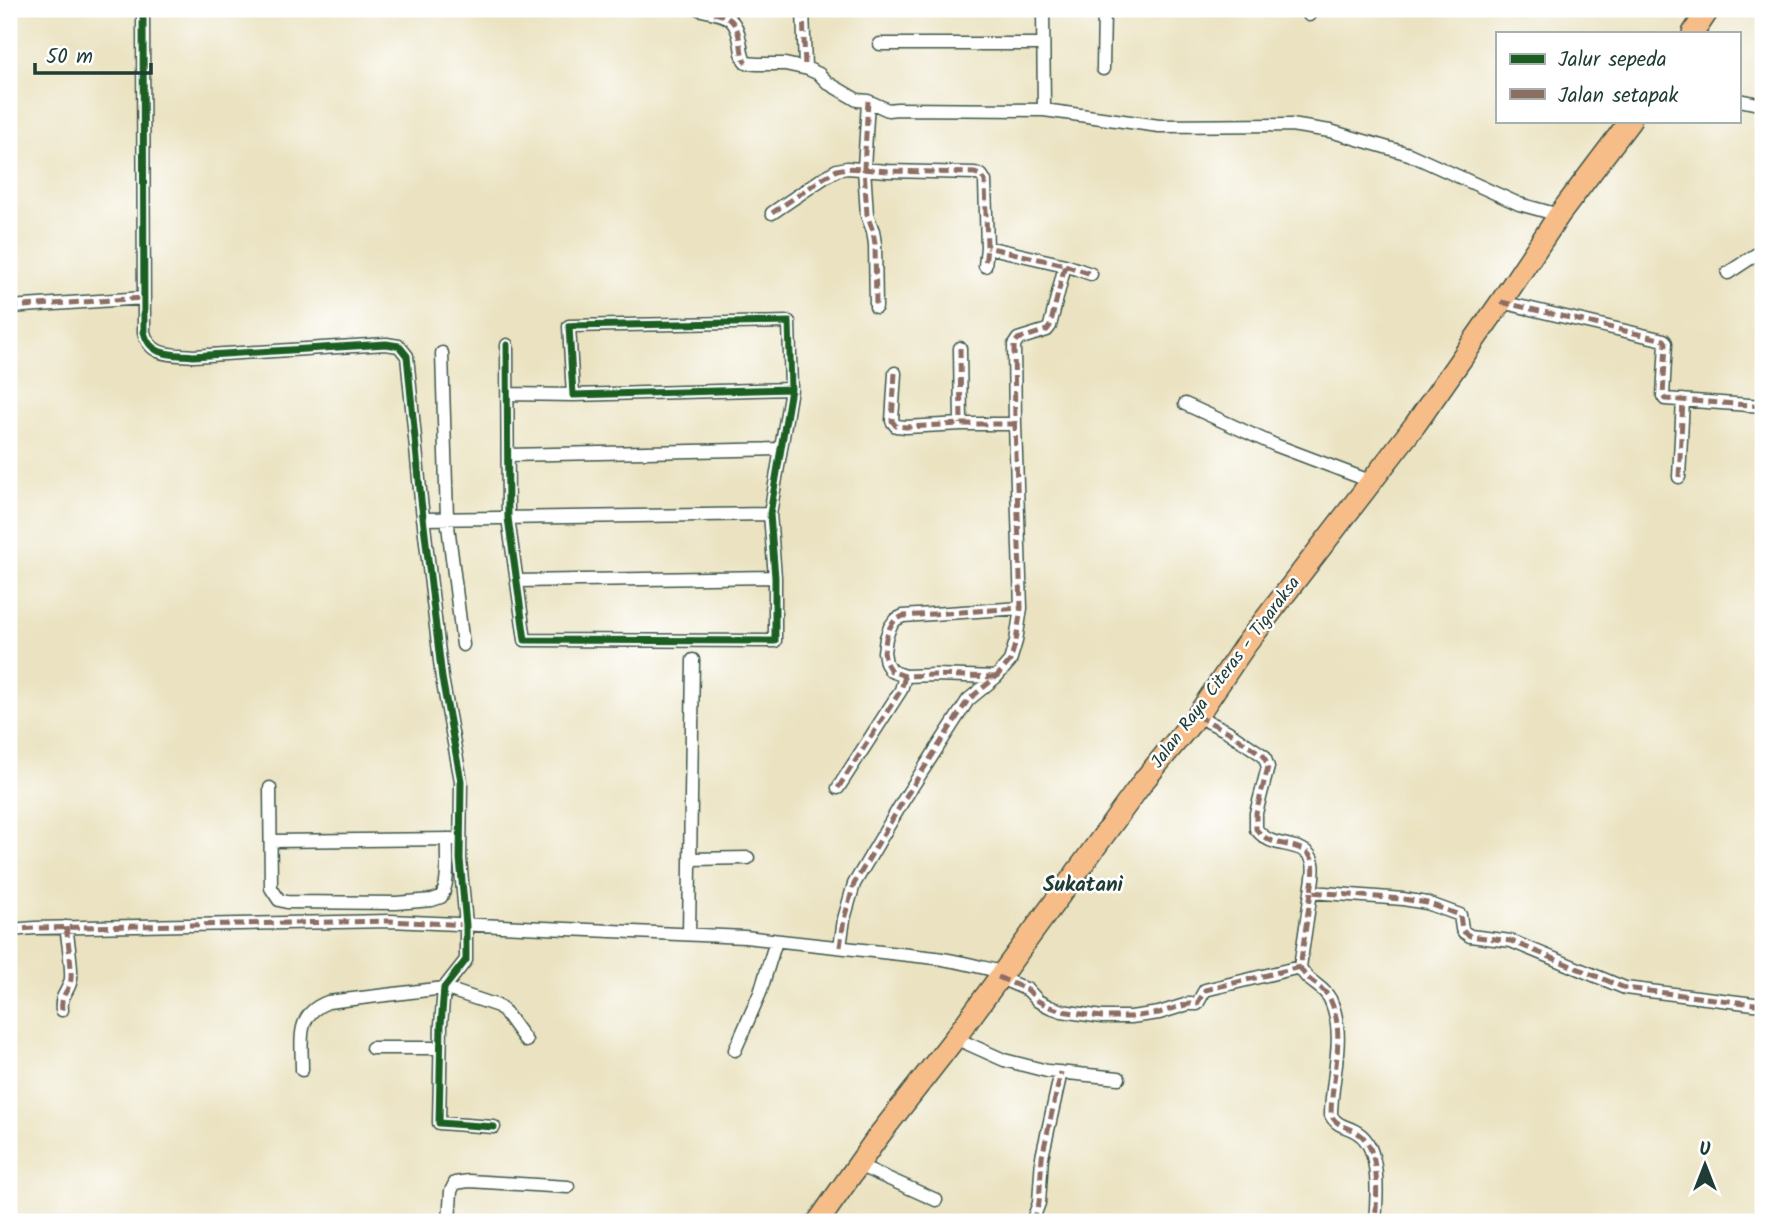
<svg xmlns="http://www.w3.org/2000/svg" width="1772" height="1231" font-family="Kalam,sans-serif">
  <rect width="100%" height="100%" fill="#fff"/>
  <filter id="ink" filterUnits="userSpaceOnUse"><feTurbulence type="fractalNoise" baseFrequency=".0143" numOctaves="2"/><feDisplacementMap in="SourceGraphic" scale="14" xChannelSelector="R" yChannelSelector="G"/><feConvolveMatrix kernelMatrix="1 2 1 2 8 2 1 2 1" color-interpolation-filters="sRGB"/></filter>
  <filter id="wash" filterUnits="userSpaceOnUse"><feTurbulence type="fractalNoise" baseFrequency=".00686" numOctaves="4" result="noise"/><feDisplacementMap in="SourceGraphic" scale="28" xChannelSelector="R" yChannelSelector="G"/><feGaussianBlur stdDeviation="1.57" result="paint"/><feColorMatrix in="noise" values="0 0 0 0 0 0 0 0 0 0 0 0 0 0 0 0 0 1.4 0 .05"/><feComposite in="paint" operator="in"/></filter>
  <g filter="url(#wash)">
    <rect width="100%" height="100%" fill="#eae2c0"/>
  </g>
  <g filter="url(#ink)">
    <g fill="none" stroke-linecap="round" stroke-linejoin="round">
      <g stroke="#3d5649" stroke-width="15">
        <path id="minor" d="M143,9L144,332C150,357 171,354 193,356L386,344L399,346L407,356L421,500L442,678L461,781L460,859L466,925V960L444,988L441,1025L439,1123L494,1127
          M699,9C723,16 735,13 740,41C742,49 741,56 746,63L757,64H785L808,69L819,74L828,83L857,100L868,101L888,110L897,109L1044,110L1159,126L1291,125L1330,131L1409,154L1519,204L1559,215
          M803,9L805,68
          M1043,9L1044,110
          M1309,9V15
          M880,44H1043
          M1103,69L1104,9
          M1739,100L1763,105
          M868,101L864,168L867,215L873,231L875,244L876,307
          M772,213L825,177L837,170L847,168L888,171L975,173L982,176L985,181L987,247L985,266
          M1065,265L1091,274
          M1728,273L1763,250
          M1501,302L1664,340L1666,343L1663,396L1665,399L1763,406
          M9,307L144,298
          M507,345L508,518L525,640L775,641V577L770,514L791,389L789,322L569,326L573,395L791,389
          M960,348L961,424
          M442,353L447,518L463,645
          M895,373L892,421L896,426L906,427L961,424H1015
          M508,394L573,395
          M1185,404L1275,445L1370,481
          M508,455L781,449
          M1679,477L1683,400
          M423,519L770,514
          M517,581L775,577
          M996,677L935,675L905,676L891,671L886,663L884,652L886,638L890,627L895,620L903,616L1021,608
          M1197,716L1227,731L1264,756L1268,767L1256,813V829C1261,835 1267,840 1275,842C1288,846 1310,846 1313,863C1315,871 1312,883 1311,892L1403,899L1427,903L1460,915L1462,929L1464,932L1470,936L1511,941L1625,988L1762,1005
          M270,788L271,888L279,900L287,902L396,903L432,900L441,897C450,883 446,856 447,839
          M838,788L901,690L905,676
          M271,841L452,839
          M690,859L748,858
          M1311,892L1300,967C1306,982 1323,985 1330,999C1347,1035 1331,1078 1331,1115C1337,1127 1348,1126 1358,1133C1381,1147 1377,1198 1375,1222
          M9,930L35,928L390,921L745,937L936,958C959,961 980,967 1002,972
          M689,934L693,660
          M840,947L844,919L854,884L903,801L968,700L996,677L1010,661L1016,641L1021,608L1015,424L1014,345L1018,339L1047,330L1050,326L1065,265L987,247
          M998,977L1028,990L1038,1001L1050,1007L1062,1011L1102,1017H1131L1159,1013L1188,1004H1197L1205,990L1300,967
          M62,1010C60,994 69,992 71,979C72,966 68,941 66,927
          M955,1038L1004,1060L1047,1071L1119,1078
          M372,1048H440
          M735,1050L760,993L776,941
          M302,1070C302,1040 295,1014 328,1002L444,988L498,1006L505,1012L526,1041
          M858,1165L936,1200
          M449,1222L451,1191L455,1183L469,1181L568,1187
          M1032,1222L1039,1203L1042,1157L1061,1072"/>
      </g>
      <g stroke="#3d5649" stroke-width="24">
        <path id="primary" d="M1693,33L1709,9
          M818,1222L877,1138L955,1038L1145,779L1197,716L1244,647L1415,425L1501,302L1559,215L1630,121"/>
      </g>
      <use href="#minor" stroke="#fff" stroke-width="12"/>
      <use href="#primary" stroke="#f7bd88" stroke-width="21"/>
      <path stroke="#8d6e63" stroke-width="5" stroke-dasharray="10 5" stroke-linecap="butt" d="M699,9C723,16 735,13 740,41C742,49 741,56 746,63
        M803,9L805,68
        M1309,9V15
        M868,101L864,168L867,215L873,231L875,244L876,307
        M772,213L825,177L837,170L847,168L888,171L975,173L982,176L985,181L987,247L985,266
        M1065,265L1091,274
        M1501,302L1664,340L1666,343L1663,396L1665,399L1763,406
        M9,307L144,298
        M960,348L961,424
        M895,373L892,421L896,426L906,427L961,424H1015
        M1679,477L1683,400
        M996,677L935,675L905,676L891,671L886,663L884,652L886,638L890,627L895,620L903,616L1021,608
        M1197,716L1227,731L1264,756L1268,767L1256,813V829C1261,835 1267,840 1275,842C1288,846 1310,846 1313,863C1315,871 1312,883 1311,892L1403,899L1427,903L1460,915L1462,929L1464,932L1470,936L1511,941L1625,988L1762,1005
        M838,788L901,690L905,676
        M1311,892L1300,967C1306,982 1323,985 1330,999C1347,1035 1331,1078 1331,1115C1337,1127 1348,1126 1358,1133C1381,1147 1377,1198 1375,1222
        M9,930L35,928L390,921L466,925
        M840,947L844,919L854,884L903,801L968,700L996,677L1010,661L1016,641L1021,608L1015,424L1014,345L1018,339L1047,330L1050,326L1065,265L987,247
        M998,977L1028,990L1038,1001L1050,1007L1062,1011L1102,1017H1131L1159,1013L1188,1004H1197L1205,990L1300,967
        M62,1010C60,994 69,992 71,979C72,966 68,941 66,927
        M1032,1222L1039,1203L1042,1157L1061,1072"/>
      <g stroke="#fff" stroke-width="11">
        <path id="cycleway" d="M143,9L144,332C150,357 171,354 193,356L386,344L399,346L407,356L421,500L442,678L461,781L460,859L466,925V960L444,988L441,1025L439,1123L494,1127
          M507,345L508,518L525,640L775,641V577L770,514L791,389L789,322L569,326L573,395L791,389"/>
      </g>
      <use href="#cycleway" stroke="#1b5e20" stroke-width="7"/>
    </g>
  </g>
  <g text-anchor="middle" stroke-width="5" stroke-linejoin="round" paint-order="stroke">
    <g font-size="18" fill="#1f3d34" stroke="#fff">
      <text transform="translate(1225 672) rotate(-53)" y="6">Jalan Raya Citeras - Tigaraksa</text>
    </g>
    <g font-size="21" font-weight="bold" fill="#1f3d34" stroke="#fff">
      <text x="1083" y="891">Sukatani</text>
    </g>
  </g>
  <rect width="1772" height="1231" fill="none" stroke="#fff" stroke-width="35"/>
  <rect x="1496" y="32" width="245" height="91" fill="#ffffff" stroke="#a5b1ae" stroke-width="2"/>
  <rect x="1510" y="54" width="35" height="10" fill="#1b5e20" stroke="#a5b1ae" stroke-width="2"/>
  <text x="1558" y="66" font-size="21" fill="#1f3d34">Jalur sepeda</text>
  <rect x="1510" y="89" width="35" height="10" fill="#8d6e63" stroke="#a5b1ae" stroke-width="2"/>
  <text x="1558" y="102" font-size="21" fill="#1f3d34">Jalan setapak</text>
  <g transform="translate(1705 1165)" stroke="#ffffff" stroke-width="5" paint-order="stroke">
  <path d="M0-5L12 26L0 18L-12 26Z" fill="#1f3d34"/>
  <text y="-10" font-size="19" font-weight="bold" text-anchor="middle" fill="#1f3d34">U</text>
  </g>
  <path d="M35 63v10h116v-10" fill="none" stroke="#1f3d34" stroke-width="3.5"/>
  <text x="46" y="63" font-size="21" fill="#1f3d34" stroke="#ffffff" stroke-width="5" paint-order="stroke">50 m</text>
</svg>
